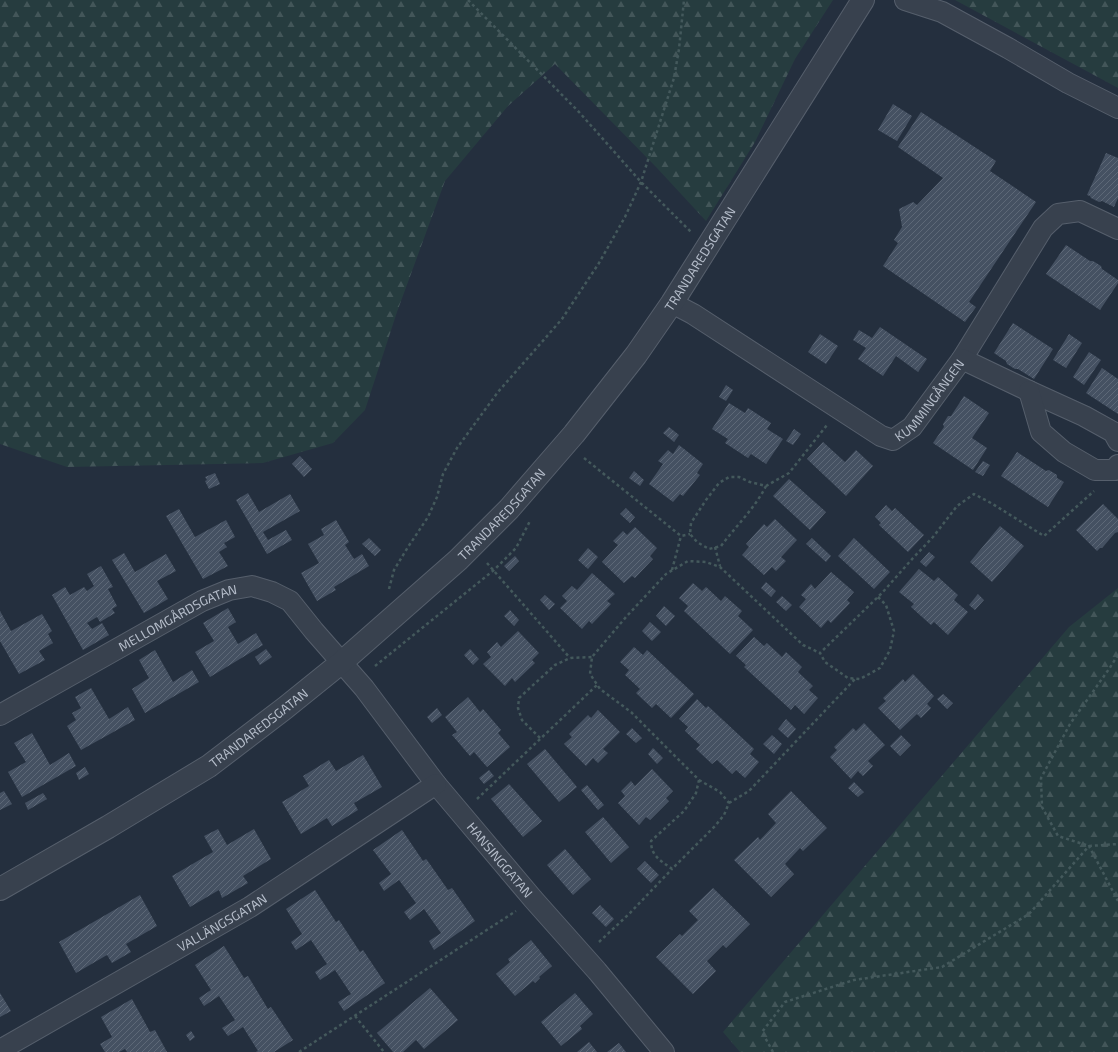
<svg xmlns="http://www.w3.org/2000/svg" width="1118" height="1052" font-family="'Exo 2',sans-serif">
  <defs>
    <pattern id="forest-firs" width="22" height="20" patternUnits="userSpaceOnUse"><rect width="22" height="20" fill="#263c3f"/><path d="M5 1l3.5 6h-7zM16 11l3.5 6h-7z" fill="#435659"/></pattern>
    <pattern id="building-hatch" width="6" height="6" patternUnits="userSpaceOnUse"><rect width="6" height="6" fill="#455162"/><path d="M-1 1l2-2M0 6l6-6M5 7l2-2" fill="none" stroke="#5d6877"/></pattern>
  </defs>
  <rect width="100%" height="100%" fill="#242f3e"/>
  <path fill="url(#forest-firs)" d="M0,0H833L795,59L755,142L706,221L657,168L555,64L508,106L445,181L397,312L365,410L333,443L263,463L67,467L0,444Z
    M955,0H1118V88Z
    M1118,588V1052H740L723,1032L1069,627Z"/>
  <path fill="url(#building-hatch)" d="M893,104L912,116L897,141L878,130Z
    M921,112L996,161L990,171L1036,202L969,302L976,307L965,322L883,266L898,243L894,240L902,227L899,209L913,202L917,205L943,178L898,147Z
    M1106,153L1118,158V198L1114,207L1102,201L1099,202L1091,198L1090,196L1087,195Z
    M1066,245L1090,261H1093L1101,266L1102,269L1118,280V283L1100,310L1046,274Z
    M1013,323L1053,349L1034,379L1018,369H1015L1007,364L1006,361L994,353Z
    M880,327L927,359L918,372L896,356L883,376L858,359L866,348L853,340L859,330L872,338Z
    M820,334L838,346L826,364L808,352Z
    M1069,334L1082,343L1066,368L1053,360Z
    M1089,352L1101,360L1084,385L1073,377Z
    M1102,368L1118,379V414L1086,393Z
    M726,385L733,390L726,401L719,397Z
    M964,396L989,413L972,438L987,448L973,470L933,443L944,427L943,424L948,416H951Z
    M729,403L745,413L748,408L771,423L767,429L783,439L766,464L751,454L748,458L725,443L728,439L712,429Z
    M669,427L679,435L674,442L663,433Z
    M794,429L801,434L793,445L786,441Z
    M823,442L845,462L856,450L873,466L846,496L807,459Z
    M679,445L703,464L697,473L700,475L683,496L680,494L673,502L649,484L663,464L658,461L668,450L673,454Z
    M1017,452L1046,471L1049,470L1057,475V478L1064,482L1048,507L1001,476Z
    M300,456L312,469L304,477L292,464Z
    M983,461L990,465L983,476L975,472Z
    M634,471L644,480L640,486L629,478Z
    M215,473L220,484L209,489L205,481L207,480L205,477Z
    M789,479L826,512L810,530L773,496Z
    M248,493L259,512L290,494L300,511L263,532L268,540L286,530L292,540L267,554L236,500Z
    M1103,504L1118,519V532L1115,533L1102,548H1100L1097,551L1076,530Z
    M886,505L892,511L895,508L924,535L908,552L879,525L881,523L875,517Z
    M626,508L635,517L630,523L620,514Z
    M179,509L195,537L226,520L235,537L224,543L227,547L219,552L228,566L203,579L166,516Z
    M775,519L797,540L781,557L786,561L776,571L772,567L764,575L742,555L749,547L746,544L764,524L767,527Z
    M336,520L349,542L345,545L354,559L362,554L369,566L334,587L336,590L317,601L301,573L319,563L308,544L324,535L321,529Z
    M1000,526L1024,546L992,582L970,562Z
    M635,527L657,548L650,556L653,559L635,578L632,576L624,583L602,562L618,545L613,541L623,531L627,535Z
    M369,538L381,550L375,556L362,544Z
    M812,538L831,556L826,562L806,544Z
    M854,538L890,572L874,589L838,556Z
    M588,548L598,557L588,569L578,560Z
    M929,552L935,557L926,567L920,562Z
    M124,553L135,572L166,554L176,571L157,581L168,599L144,613L112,560Z
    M515,556L519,561L509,571L504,566Z
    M101,566L113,587L108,589L117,606L112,609L115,613L100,622L97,617L87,623L92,629L102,623L109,635L83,650L52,595L65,587L70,595L84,587L87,591L94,586L87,574Z
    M919,569L934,581L938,577L958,595L954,600L968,612L948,635L934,622L931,625L911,607L914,604L899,592Z
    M831,572L854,592L847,600L850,603L831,623L828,620L821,628L799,607L806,599L801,595L811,584L815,589Z
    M592,573L615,594L607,601L611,604L592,624L589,621L582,629L560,608L567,601L562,596L572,586L577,590Z
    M766,582L776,591L771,597L761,588Z
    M693,583L702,591L706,587L721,601L725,596L742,611L738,616L753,630L730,654L684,611L688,606L679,598Z
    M978,594L984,600L975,610L969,605Z
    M545,595L555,604L549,610L540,600Z
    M782,596L792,605L786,611L776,602Z
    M664,606L675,616L666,626L656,616Z
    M228,608L236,622L228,627L238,644L256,633L263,645L210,677L195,652L214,641L203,623Z
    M510,610L519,620L514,626L504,616Z
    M0,611L11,631L42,614L52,631L48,634L53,643L39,651L45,660L19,674L0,641Z
    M650,622L661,632L652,641L642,631Z
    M518,631L539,653L532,660L535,663L515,682L512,678L505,686L483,664L491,657L487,652L497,642L501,647Z
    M754,637L764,646L767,643L782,657L786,652L802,667L798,672L813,686L809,690L818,698L804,714L795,705L791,710L744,667L746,665L736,656Z
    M634,647L643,655L647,650L694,694L671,718L656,704L652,708L636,693L640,689L625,675L629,670L620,662Z
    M266,649L272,657L260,665L255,657Z
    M470,649L479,659L473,665L464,655Z
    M155,650L173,682L192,670L199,682L145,713L132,689L149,678L139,660Z
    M913,674L934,696L927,704L931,708L921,718L917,714L900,730L878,708L886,701L883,698L903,679L905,682Z
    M91,688L109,719L128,707L135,720L81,750L67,726L76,720L72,713L81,708L75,697Z
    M943,694L953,703L947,709L937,699Z
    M468,697L480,712L483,709L501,730L498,733L510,747L487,767L474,752L470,756L452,735L457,732L445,717Z
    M697,699L706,708L708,706L754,749L750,754L759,762L745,778L736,770L732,774L717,760L712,764L696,749L700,745L685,731L688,727L679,719Z
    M437,708L442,715L432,723L427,717Z
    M598,710L620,732L603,749L608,753L598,763L593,758L586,766L564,744L572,737L569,734L588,715L591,718Z
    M786,719L796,729L788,738L778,729Z
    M864,723L885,745L868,761L873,766L863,776L858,771L851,779L830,757L837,750L834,747L853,728L856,731Z
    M632,728L642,738L636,743L626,734Z
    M32,733L50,765L69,753L76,766L22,797L8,772L26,762L14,743Z
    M772,735L782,744L774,754L763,744Z
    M901,735L911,745L900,756L890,746Z
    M653,748L663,758L657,764L648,754Z
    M545,749L577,787L559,802L527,764Z
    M363,755L382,787L354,803L358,810L332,826L327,818L301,834L282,802L309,786L303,776L329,760L336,771Z
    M85,767L89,774L79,780L76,773Z
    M652,769L673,791L666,798L669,801L650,820L646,817L639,825L618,803L625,796L621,791L631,781L635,786Z
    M489,770L494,776L484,784L479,778Z
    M854,782L864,792L858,797L848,788Z
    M509,784L542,821L523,837L491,799Z
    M587,785L604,805L598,810L581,790Z
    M4,791L12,804L0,810V793Z
    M791,791L827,828L803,851L800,848L785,864L794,874L771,897L734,860L758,837L760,840L776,823L768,814Z
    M43,793L47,799L28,810L25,803Z
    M603,817L629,847L611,863L585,832Z
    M218,829L227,845L254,829L271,859L243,876L248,883L222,898L219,890L190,907L172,876L213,852L204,836Z
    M402,830L423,861L426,859L427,860L448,890L452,888L475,921L434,950L429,941L441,933L424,909L410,920L404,912L416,903L399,880L384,891L379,883L391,874L373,850Z
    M565,849L591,879L573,895L547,865Z
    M645,861L659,875L651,883L637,869Z
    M713,888L750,924L726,948L723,945L707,961L716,971L693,994L656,957L680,934L682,936L698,920L689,911Z
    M315,890L336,922L339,920L360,952L363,950L385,983L344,1011L338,1002L351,994L335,970L320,980L315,972L327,964L311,940L296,950L291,942L302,934L286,909Z
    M140,895L157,926L126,944L131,952L112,963L107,955L76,973L59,942Z
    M600,905L614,919L606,927L592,913Z
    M531,940L552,966L539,977L540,978L535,983L533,981L515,996L496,974L510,962L508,959Z
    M224,946L244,978L248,976L268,1009L271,1007L293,1040L274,1052H256L258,1051L243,1027L228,1036L222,1028L235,1020L219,996L204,1006L199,998L211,990L195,965Z
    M430,988L458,1020L424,1049L416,1040L403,1052H393L377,1033Z
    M0,993L11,1011L0,1017Z
    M575,993L593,1014L580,1026L582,1029L561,1046L541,1022Z
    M132,999L150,1032L155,1030L167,1052H127L125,1049L119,1052H105L100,1044L112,1037L101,1017Z
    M191,1031L195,1037L190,1041L186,1035Z
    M589,1042L597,1052H577Z
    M619,1043L626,1052H607Z"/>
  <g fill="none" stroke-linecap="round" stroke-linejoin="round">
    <g stroke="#565f6c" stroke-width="22">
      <g id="minor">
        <path d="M905,0L942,12L1008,48L1068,83L1118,108"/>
        <path id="s1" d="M672,303L693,314L881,436L893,440L912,427L962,359L1043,228L1058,214L1080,211L1118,229"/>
        <path d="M962,359L1029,391L1084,416L1113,432L1118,441"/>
        <path d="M1029,391L1041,432L1064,452L1095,470H1115L1118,465"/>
        <path id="s2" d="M0,715L202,601L229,590L252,586L272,592L290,601L314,631L364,688L436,784L533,899L597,971L664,1052"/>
        <path id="s3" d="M0,1050L250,907L436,784"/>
      </g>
    </g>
    <g stroke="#565f6c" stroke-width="24">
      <g id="tertiary">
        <path id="s4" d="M0,889L108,827L209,766L285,708L342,662L458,560L509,509L574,434L636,355L672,303L863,0"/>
      </g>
    </g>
    <path stroke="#44595c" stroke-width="2.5" stroke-dasharray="3 3" stroke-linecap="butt" d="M468,0L579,112L641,182L691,232
      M584,458L681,536L690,534
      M766,486C755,508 736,526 721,546L709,549L697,542L690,534L691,523L706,500L719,483L729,477H739L750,482L766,486L789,473L827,425
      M715,547L720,566
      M487,563L570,658
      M672,570L681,536
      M389,589L394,570L408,547L428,517L437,497L443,474L457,448L498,392L562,319L599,263L625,217L641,182L674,78L679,49L684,0
      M878,597L886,605L894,631L890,650L880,668L860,679L848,678L825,662L820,653L882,593L913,558L933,537L957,506L974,494L991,503L1044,536L1094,491
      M1118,655L1109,669L1070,724L1041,778L1042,807L1058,836L1089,846L1118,844
      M375,666L494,570L516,548L530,521
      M540,738L522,720L518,708L519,698L555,665L570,658L592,657
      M699,780L720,792L729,803L724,815L715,826L672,869C660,860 651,856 651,841L684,811L696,793L699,780L631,712L600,689L590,674L592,657L626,617L666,574L688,561L706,562L720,567L803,645L820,653
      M477,799L597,685
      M729,803L749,791L855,679
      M599,942L629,914L672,869
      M355,1016L384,1052
      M299,1052L516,911
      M773,1052L762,1032L785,1002L854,980L942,967L1029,914L1089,846L1118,901"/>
    <use href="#minor" stroke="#38414e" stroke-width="20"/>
    <use href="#tertiary" stroke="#38414e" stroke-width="22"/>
  </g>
  <g text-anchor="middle" stroke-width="3" stroke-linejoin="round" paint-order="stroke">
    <g font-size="13" fill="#b4bcc9" stroke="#1d2633">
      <text dy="5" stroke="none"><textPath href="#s4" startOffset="953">TRANDAREDSGATAN</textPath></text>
      <text dy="5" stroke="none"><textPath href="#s1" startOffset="315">KUMMINGÅNGEN</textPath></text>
      <text dy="5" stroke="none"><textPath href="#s4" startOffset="629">TRANDAREDSGATAN</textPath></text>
      <text dy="5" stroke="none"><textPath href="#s2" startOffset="203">MELLOMGÅRDSGATAN</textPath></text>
      <text dy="5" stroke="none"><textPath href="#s4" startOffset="305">TRANDAREDSGATAN</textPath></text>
      <text dy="5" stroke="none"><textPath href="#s2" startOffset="659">HANSINGGATAN</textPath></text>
      <text dy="5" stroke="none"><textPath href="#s3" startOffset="256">VALLÄNGSGATAN</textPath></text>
    </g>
  </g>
</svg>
